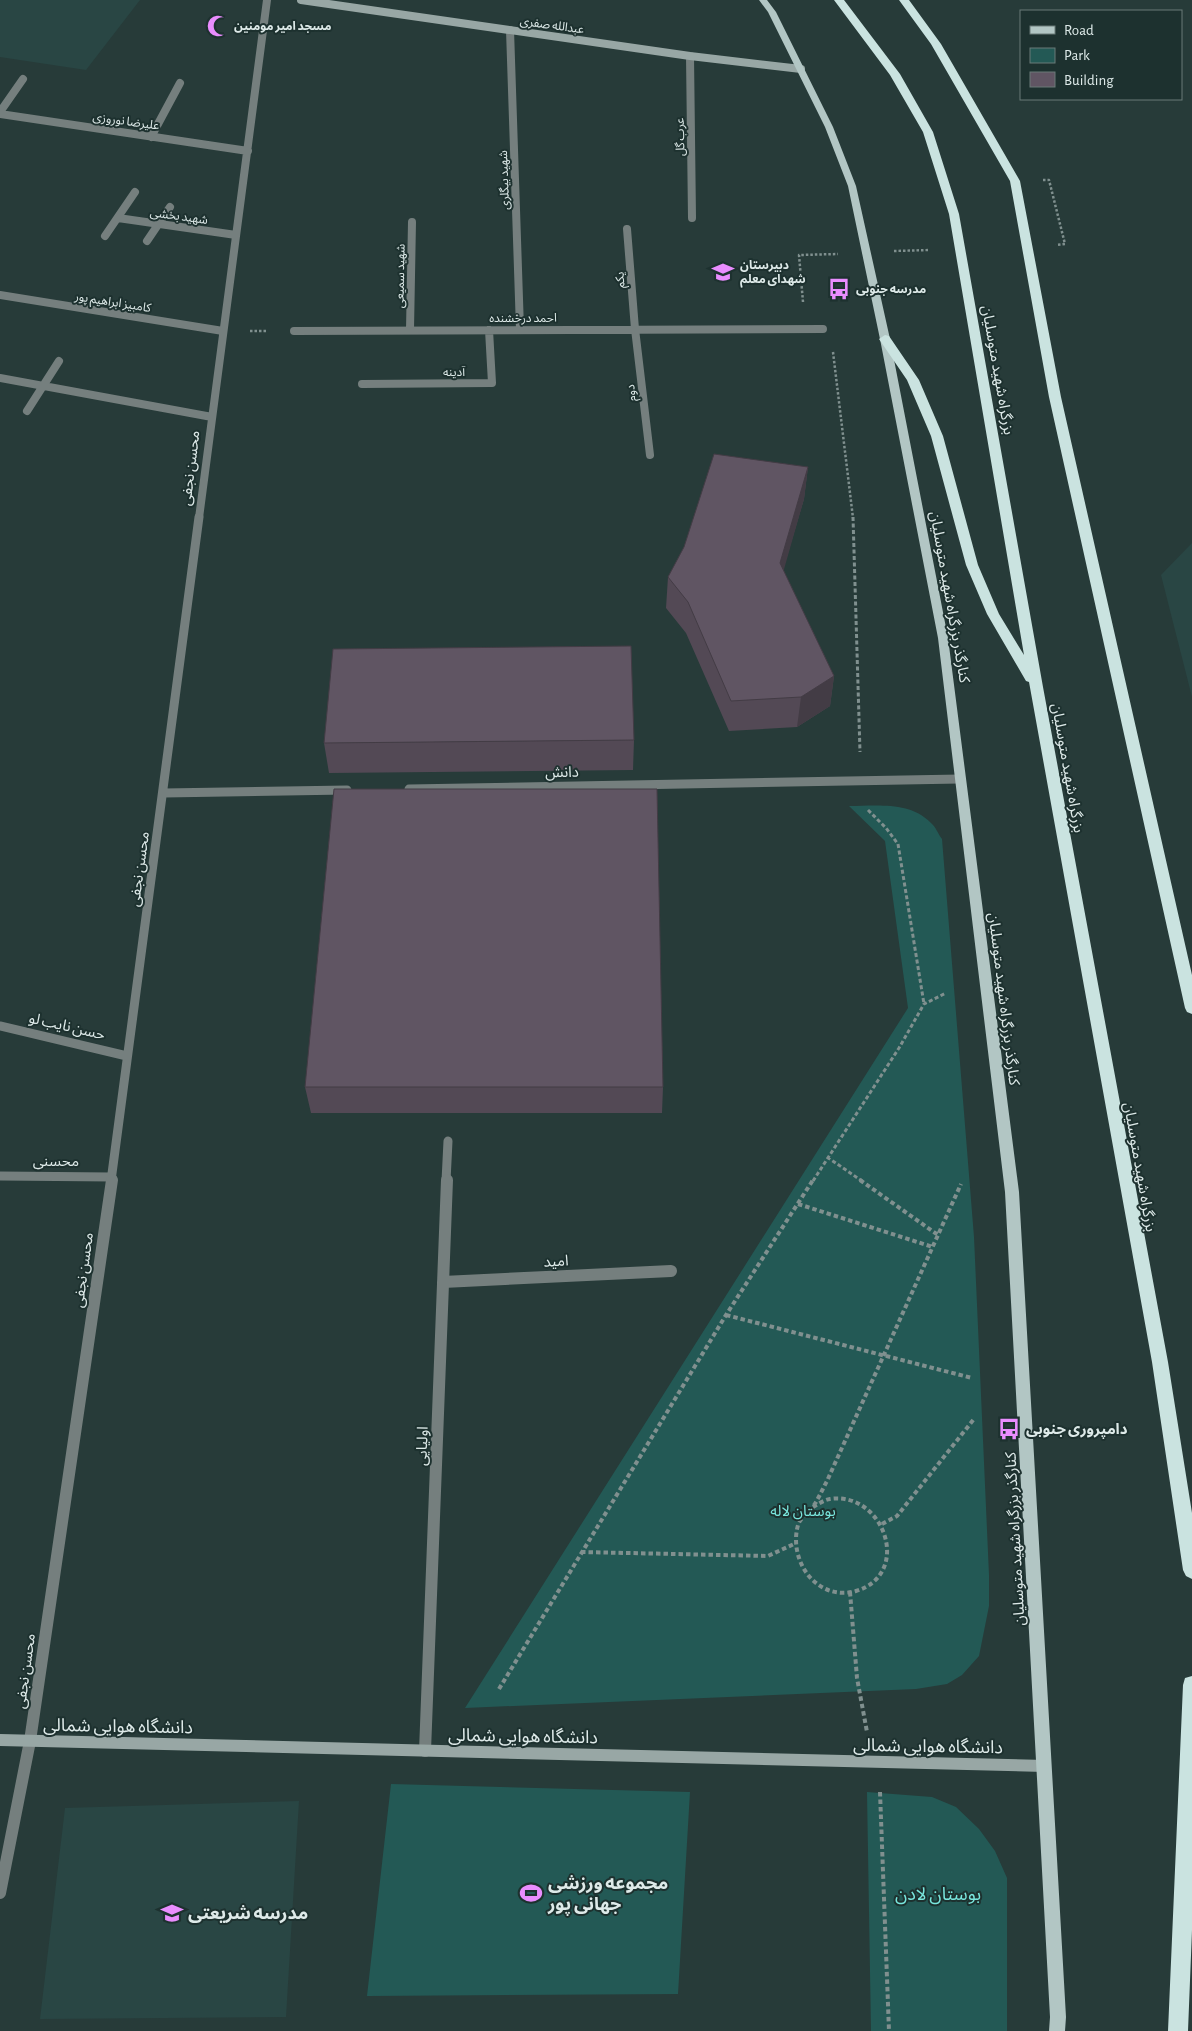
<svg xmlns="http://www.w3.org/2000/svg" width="1192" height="2031" font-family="'Alegreya Sans','Noto Sans Arabic',sans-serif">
  <rect width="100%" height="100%" fill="#273b39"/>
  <path fill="#294644" d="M0,0H140L86,70L0,57Z
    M1192,543V697L1161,575Z
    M299,1801L286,2017L40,2019L65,1808Z"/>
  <path fill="#235955" d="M849,806C876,806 910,801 931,823C936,827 938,834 942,839L974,1237L989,1575V1606L979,1656L962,1675L947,1684L916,1689L465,1708L908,1008L885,841Z
    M391,1784L690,1792L678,1994L367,1996Z
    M867,1792L932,1797L956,1807L979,1829L995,1851L1007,1878V2031H871Z"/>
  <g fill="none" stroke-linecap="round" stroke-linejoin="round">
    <path stroke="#80908f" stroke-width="2.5" stroke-dasharray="2.5 2" stroke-linecap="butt" d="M1043,180H1049L1065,244L1056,245
      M894,251L930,250
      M803,302L799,255L838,254
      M250,331H268
      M833,352L853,518"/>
    <path stroke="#80908f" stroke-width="3" stroke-dasharray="4 2.5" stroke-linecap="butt" d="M853,517L860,752
      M868,810L886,828L898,844L924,1004
      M827,1157L862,1181
      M813,1181L899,1048L924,1004L946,993"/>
    <path stroke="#80908f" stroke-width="4" stroke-dasharray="4.5 3" stroke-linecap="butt" d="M860,1180L938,1235
      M798,1204L933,1247
      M726,1315L972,1378
      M813,1507C818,1504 824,1500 830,1499C884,1491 913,1574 856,1591C817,1602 788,1561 798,1525C800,1518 808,1514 812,1508C818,1500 822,1490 827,1481L961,1184
      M882,1524L897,1516L974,1419
      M581,1552L768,1556L794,1544
      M850,1592L857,1678L867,1732
      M499,1689L726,1315L813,1180
      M880,1792L889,2031"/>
    <path stroke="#757f7e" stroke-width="8" d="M510,30L520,329
      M690,56L692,218
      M0,112L23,79
      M0,114L248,151
      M151,137L180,83
      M118,218L236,235
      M627,229L635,329L650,455
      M105,236L135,192
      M147,241L170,207
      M0,295L223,331
      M410,330L412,222
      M294,331L823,329
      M0,378L212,417
      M362,384L492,383L489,330
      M27,411L59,361
      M199,518L267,0"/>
    <path stroke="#757f7e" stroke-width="9" d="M409,789L960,779
      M164,793L347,790
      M0,1026L127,1056
      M0,1176L112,1177
      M111,1181L199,517
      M446,1181L448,1141"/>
    <path stroke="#757f7e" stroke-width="12" d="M443,1282L671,1271
      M425,1751L447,1180
      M0,1893L30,1741L112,1180"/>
    <path stroke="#98a7a5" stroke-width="8" d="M301,0L690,56L801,69"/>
    <path stroke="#98a7a5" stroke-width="12" d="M0,1740L1045,1766"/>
    <path fill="#b2c6c4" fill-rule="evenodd" d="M759,0H767L776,12L833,127L856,186L890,339L948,638L1019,1192L1066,2017L1065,2031H1049L1050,2017L1005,1192L938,638L880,339L848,186L825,127L768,12Z"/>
    <path fill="#cae3e0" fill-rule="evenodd" d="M834,0H844L900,74L933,132L959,214L1043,687L1168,1362L1192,1513V1579L1186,1576L1183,1570L1152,1362L1029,682L1026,681L987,614L966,565L931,436L907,380L879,339L885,335L889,336L919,380L943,436L978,565L999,614L1024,655L949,214L923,132L890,75Z
      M899,0H909L941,44L1020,181L1061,397L1192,975V1014L1187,1012L1185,1008L1049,397L1010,181L931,44Z
      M1192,1676V1930L1188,2031H1168L1183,1685L1185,1678Z"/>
  </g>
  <path fill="#534955" d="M808,467L804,499L783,570L834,676L830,706L797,727L729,731L686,633L666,608L668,577Z
    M634,740L633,770L329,773L324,743Z
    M305,1087H663L662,1113H311Z"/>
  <path fill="#433c45" d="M808,467L804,499L777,594L780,563Z
    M834,676L830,706L797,727L801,697Z"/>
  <path fill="#605563" stroke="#433c45" d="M714,454L808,467L780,563L834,676L801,697L731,701L688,602L668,577L684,547Z
    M631,646L634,740L324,743L333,649Z
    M334,789H657L663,1087H305Z"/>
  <defs>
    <g id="mosque-bare" transform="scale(1.725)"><path d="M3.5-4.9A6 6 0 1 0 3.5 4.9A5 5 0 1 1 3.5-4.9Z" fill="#e98dfe" stroke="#1d312f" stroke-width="2.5" paint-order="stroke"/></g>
    <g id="school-bare" transform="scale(1.725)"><path d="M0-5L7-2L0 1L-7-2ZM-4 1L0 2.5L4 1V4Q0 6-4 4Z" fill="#e98dfe" stroke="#1d312f" stroke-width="2.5" paint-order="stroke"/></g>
    <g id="bus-bare" transform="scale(1.725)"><path d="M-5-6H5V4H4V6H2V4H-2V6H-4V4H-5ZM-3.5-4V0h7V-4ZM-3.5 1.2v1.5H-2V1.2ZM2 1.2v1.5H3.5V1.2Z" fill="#e98dfe" stroke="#1d312f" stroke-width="2.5" paint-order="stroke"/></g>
    <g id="stadium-bare" transform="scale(1.725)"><path d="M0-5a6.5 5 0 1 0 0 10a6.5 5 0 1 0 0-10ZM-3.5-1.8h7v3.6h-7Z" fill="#e98dfe" stroke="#1d312f" stroke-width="2.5" paint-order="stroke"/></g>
  </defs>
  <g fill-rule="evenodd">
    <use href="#mosque-bare" x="218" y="26"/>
    <use href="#school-bare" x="723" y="272"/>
    <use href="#bus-bare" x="839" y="289"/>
    <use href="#bus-bare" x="1009" y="1429"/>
    <use href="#stadium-bare" x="531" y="1893"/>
    <use href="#school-bare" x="172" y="1913"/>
  </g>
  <g text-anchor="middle" stroke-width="4" stroke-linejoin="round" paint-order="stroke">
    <g font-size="12" fill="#deeae9" stroke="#1d312f">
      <text transform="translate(552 25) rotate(8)" y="4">عبدالله صفری</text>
      <text transform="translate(126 121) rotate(8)" y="4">علیرضا نوروزی</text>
      <text transform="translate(680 137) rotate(-91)" y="4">عرب گل</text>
      <text transform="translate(504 180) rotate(-92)" y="4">شهید بیگلری</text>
      <text transform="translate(179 216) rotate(8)" y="4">شهید بخشی</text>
      <text transform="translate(400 276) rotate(-89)" y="4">شهید سمیعی</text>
      <text transform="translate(620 280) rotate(-94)" y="4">یکم</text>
      <text transform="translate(113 302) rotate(9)" y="4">کامبیز ابراهیم پور</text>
      <text x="523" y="322">احمد درخشنده</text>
      <text x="454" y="376">آدینه</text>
      <text transform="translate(631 393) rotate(-97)" y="4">دوم</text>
    </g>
    <g font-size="12" font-weight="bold" fill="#deeae9" stroke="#1d312f" text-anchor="start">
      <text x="234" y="30">مسجد امیر مومنین</text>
      <text x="740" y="269">دبیرستان<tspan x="740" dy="14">شهدای معلم</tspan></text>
      <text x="856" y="293">مدرسه جنوبی</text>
    </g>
    <g font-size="15" fill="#deeae9" stroke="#1d312f">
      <text transform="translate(998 370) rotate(80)" y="5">بزرگراه شهید متوسلیان</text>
      <text transform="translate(190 468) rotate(-83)" y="5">محسن نجفی</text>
      <text transform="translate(950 597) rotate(80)" y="5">کنارگذر بزرگراه شهید متوسلیان</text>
      <text transform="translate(1068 768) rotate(80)" y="5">بزرگراه شهید متوسلیان</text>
      <text transform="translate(562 772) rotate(-1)" y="5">دانش</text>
      <text transform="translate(139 869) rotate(-82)" y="5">محسن نجفی</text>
      <text transform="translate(1004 999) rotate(83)" y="5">کنارگذر بزرگراه شهید متوسلیان</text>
      <text transform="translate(67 1026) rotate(13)" y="5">حسن نایب لو</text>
      <text x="56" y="1166">محسنی</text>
      <text transform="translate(1140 1167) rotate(80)" y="5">بزرگراه شهید متوسلیان</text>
      <text transform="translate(556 1261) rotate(-3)" y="5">امید</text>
      <text transform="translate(83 1270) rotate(-82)" y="5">محسن نجفی</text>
      <text transform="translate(422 1446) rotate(-88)" y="5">اولیایی</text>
      <text transform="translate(1015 1539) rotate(-93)" y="5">کنارگذر بزرگراه شهید متوسلیان</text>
      <text transform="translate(25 1671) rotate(-82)" y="5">محسن نجفی</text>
    </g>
    <g font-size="15" font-weight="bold" fill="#deeae9" stroke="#1d312f" text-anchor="start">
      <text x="1026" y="1434">دامپروری جنوبی</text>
    </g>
    <g font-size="15" fill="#79e6dd" stroke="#1d312f">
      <text x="803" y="1516">بوستان لاله</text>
    </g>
    <g font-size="18" fill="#deeae9" stroke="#1d312f">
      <text transform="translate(118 1726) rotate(1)" y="6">دانشگاه هوایی شمالی</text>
      <text transform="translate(523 1736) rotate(1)" y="6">دانشگاه هوایی شمالی</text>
      <text transform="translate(928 1746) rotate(1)" y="6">دانشگاه هوایی شمالی</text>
    </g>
    <g font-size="18" font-weight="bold" fill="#deeae9" stroke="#1d312f" text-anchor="start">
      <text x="548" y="1889">مجموعه ورزشی<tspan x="548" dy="21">جهانی پور</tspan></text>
      <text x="188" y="1919">مدرسه شریعتی</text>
    </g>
    <g font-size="18" fill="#79e6dd" stroke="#1d312f">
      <text x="938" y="1900">بوستان لادن</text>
    </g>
  </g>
  <rect x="1020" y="10" width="162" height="90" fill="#1d312f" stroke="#6a7b79"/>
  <rect x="1030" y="26" width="25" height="8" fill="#b2c6c4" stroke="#6a7b79"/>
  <text x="1064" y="35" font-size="15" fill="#deeae9">Road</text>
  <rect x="1030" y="48" width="25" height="15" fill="#235955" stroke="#6a7b79"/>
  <text x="1064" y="60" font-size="15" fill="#deeae9">Park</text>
  <rect x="1030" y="72" width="25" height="15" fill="#605563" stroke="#6a7b79"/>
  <text x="1064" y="85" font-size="15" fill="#deeae9">Building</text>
</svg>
